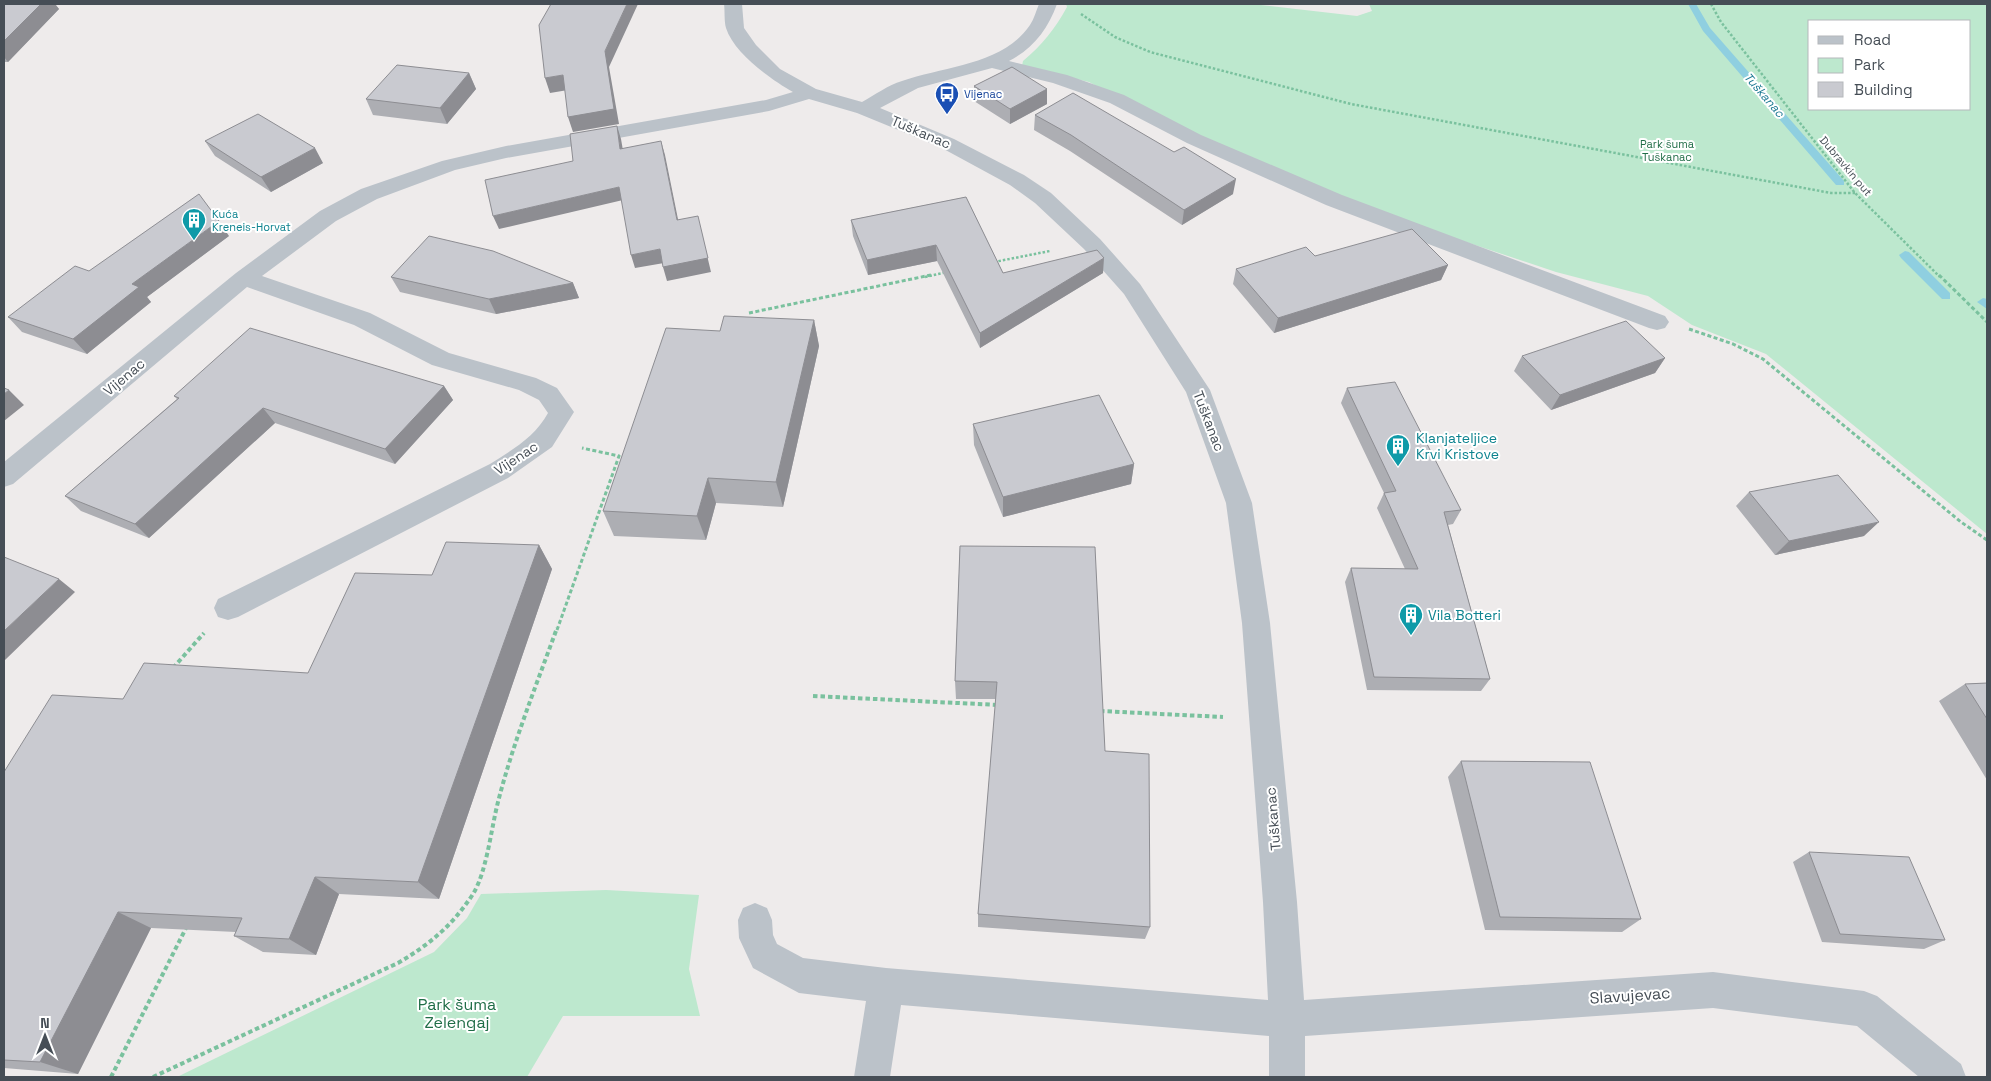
<svg xmlns="http://www.w3.org/2000/svg" width="1991" height="1081" font-family="'Space Grotesk',sans-serif">
  <rect width="100%" height="100%" fill="#eeebeb"/>
  <path fill="#bde8ce" fill-rule="evenodd" d="M1066,4H1252L1357,16L1372,11L1369,4H1987V534L1766,354L1692,325L1648,296L1556,272L1421,227L1312,185L1157,118L1089,82L1022,66L1023,61C1042,45 1055,29 1067,7ZM1810,21H1970V109H1810Z
    M606,890L699,895L689,969L700,1016H563L527,1077H177L434,952L467,918L481,894Z"/>
  <g fill="none" stroke-linecap="round" stroke-linejoin="round">
    <path fill="#8fcfe0" fill-rule="evenodd" d="M1688,4H1696L1710,28L1844,181V185H1836L1703,31Z
      M1905,251L1909,252L1950,293V299H1942L1901,258L1899,255Z
      M1983,298L1987,299V309L1977,302Z"/>
    <path stroke="#7ac19e" stroke-width="2.5" stroke-dasharray="2.5 2" stroke-linecap="butt" d="M1711,4L1721,22L1855,193L1940,277
      M1081,14L1115,37L1150,52L1351,104L1831,193H1855
      M994,262L1050,251
      M925,277L947,272"/>
    <path stroke="#7ac19e" stroke-width="3" stroke-dasharray="4 2.5" stroke-linecap="butt" d="M1939,275L1987,322
      M749,313L931,275
      M1689,329L1733,344L1763,359L1961,522L1987,540
      M557,630L619,456L582,448"/>
    <path stroke="#7ac19e" stroke-width="4" stroke-dasharray="4.5 3" stroke-linecap="butt" d="M173,668L204,633
      M813,696L999,705
      M1100,711L1223,717
      M111,1077L187,926
      M153,1077L398,963C430,944 452,926 473,894C487,871 491,829 498,802C513,743 536,686 557,628"/>
    <path fill="#bbc2c9" fill-rule="evenodd" d="M724,4H742L744,28L756,45L780,69L816,89L862,102C875,95 888,85 902,81C945,66 1003,65 1030,25C1034,19 1036,11 1039,4H1057C1048,29 1033,49 1009,61L1067,75L1124,95L1201,135L1342,195L1665,316L1669,322L1665,328L1657,330L1649,328L1326,205L1187,143L1110,103L1053,83L992,68L918,88L880,108L954,139L1024,175L1051,193L1100,239L1140,284L1210,390L1252,503L1270,623L1297,902L1304,1000L1713,972L1864,991L1877,996L1961,1064L1966,1077H1919L1857,1026L1713,1008L1305,1036V1077H1269V1036L901,1005L890,1077H854L866,1001L799,993L753,968L739,938L738,920L743,908L755,903L767,908L772,920L773,935L777,944L803,958L886,968L1268,1000L1263,902L1242,623L1226,503L1186,392L1124,294L1084,249L1035,203L1010,185L940,147L857,113L809,99L769,111L506,158L455,170L377,199L336,221L262,276L370,313L449,353L536,378L557,388L574,412L552,447L508,478L238,617L228,620L218,617L214,608L218,599L490,464C512,450 535,437 548,413L539,400L519,390L432,365L354,325L247,287L13,484L4,487V462L236,273L320,211L361,189L442,161L506,146L766,100L793,92C770,79 734,53 726,28C724,21 725,11 724,4Z"/>
  </g>
  <path fill="#adaeb3" d="M4,4H55L59,9L8,62H4Z
    M469,73L476,89L447,124L373,115L366,99Z
    M974,86L1047,89V104L1010,124L974,101Z
    M1035,115L1174,152L1233,194L1182,225L1070,151L1034,130Z
    M205,141L323,163L271,192L215,156Z
    M966,197L1003,273H1103L980,348L937,261L868,275L853,236L851,220Z
    M229,236L147,297L151,302L87,354L22,332L8,317L89,271Z
    M1315,256L1448,265L1441,280L1274,333L1233,284L1236,269Z
    M391,277L573,283L579,298L496,314L400,292Z
    M814,320L819,346L783,507L716,503L706,540L614,536L603,511Z
    M1522,356L1665,358L1655,373L1551,410L1514,371Z
    M444,386L453,400L395,464L275,423L149,538L81,511L65,496L177,399L174,396Z
    M1347,388L1461,510L1453,524L1448,525L1490,679L1481,691L1367,690L1345,582L1351,568L1405,569L1377,508L1384,493L1341,403Z
    M973,424L1134,464L1131,484L1003,517L974,445Z
    M1749,492L1864,536L1775,555L1736,506Z
    M539,545L552,569L439,899L339,894L316,955L263,952L234,936L236,932L151,928L78,1074L4,1068V772L123,699L308,673L432,575Z
    M960,546L1105,751L1150,927L1145,939L978,927V914L996,699H956L955,681Z
    M1987,683V780L1939,701L1965,684Z
    M1461,761L1641,919L1622,932L1485,930L1448,777Z
    M1809,852L1945,940L1924,949L1822,942L1793,862Z"/>
  <path fill="#8d8d92" d="M41,4H55L59,9L8,62L4,57V41Z
    M627,4H638L609,67L619,124L573,132L568,117L605,51Z
    M469,73L476,89L447,124L440,108Z
    M563,75L568,90L550,93L545,78Z
    M1047,89V104L1010,124V109Z
    M617,126L621,139L625,162L620,149Z
    M661,141L665,155L681,234L677,220Z
    M315,148L323,163L271,192L261,177Z
    M1236,179L1233,194L1182,225L1184,210Z
    M619,187L623,200L499,229L493,216Z
    M219,221L229,236L147,297L151,302L87,354L73,339L132,284Z
    M701,230L711,272L667,281L663,267Z
    M936,245L937,261L868,275L867,260Z
    M660,249L664,263L635,268L631,255Z
    M1104,258L1103,273L980,348V333Z
    M1448,265L1441,280L1274,333L1278,318Z
    M573,283L579,298L496,314L489,299Z
    M814,320L819,346L783,507L776,482Z
    M1665,358L1655,373L1551,410L1560,395Z
    M444,386L453,400L395,464L385,449Z
    M9,390L24,405L4,421V394Z
    M263,408L275,423L149,538L135,524Z
    M1134,464L1131,484L1003,517V497Z
    M708,478L716,503L706,540L697,516Z
    M1879,522L1864,536L1775,555L1789,541Z
    M539,545L552,569L439,899L418,882Z
    M59,579L75,592L4,661V631Z
    M315,877L339,894L316,955L289,939Z
    M118,912L151,928L78,1074L40,1062Z"/>
  <path fill="#c9cad0" stroke="#8d8d92" d="M4,4H41L4,41Z
    M551,4H627L605,51L614,109L568,117L563,75L545,78L539,25Z
    M397,65L469,73L440,108L366,99Z
    M1012,67L1047,89L1010,109L974,86Z
    M1073,93L1174,152L1184,147L1236,179L1184,210L1071,135L1035,115Z
    M258,114L315,148L261,177L205,141Z
    M617,126L620,149L661,141L677,220L698,216L708,258L663,267L660,249L631,255L619,187L493,216L485,180L573,161L570,134Z
    M199,194L219,221L132,284L139,287L73,339L8,317L75,266L89,271Z
    M966,197L1003,273L1097,250L1104,258L980,333L936,245L867,260L851,220Z
    M1412,229L1448,265L1278,318L1236,269L1306,247L1315,256Z
    M429,236L493,251L573,283L489,299L391,277Z
    M724,316L814,320L776,482L708,478L697,516L603,511L666,328L720,331Z
    M1626,321L1665,358L1560,395L1522,356Z
    M250,328L444,386L385,449L263,408L135,524L65,496L179,398L174,396Z
    M1395,382L1461,510L1444,512L1490,679L1374,677L1351,568L1418,569L1384,493L1396,491L1347,388Z
    M4,388L9,390L4,394Z
    M1099,395L1134,464L1003,497L973,424Z
    M1838,475L1879,522L1789,541L1749,492Z
    M446,542L539,545L418,882L315,877L289,939L234,936L242,918L118,912L40,1062L4,1060V772L52,695L123,699L144,663L308,673L355,573L432,575Z
    M960,546L1095,547L1105,751L1149,754L1150,927L978,914L997,682L955,681Z
    M4,557L59,579L4,631Z
    M1987,683V719L1965,684Z
    M1461,761L1590,762L1641,919L1500,917Z
    M1809,852L1909,857L1945,940L1840,934Z"/>
  <defs>
    <g id="bus-pin" transform="scale(1.25)"><path d="M0 17L-7.5 6A9.5 9.5 0 1 1 7.5 6Z" fill="#1a4fb4" stroke="#fff"/><path d="M-5-6H5V4H4V6H2V4H-2V6H-4V4H-5ZM-3.5-4V0h7V-4ZM-3.5 1.2v1.5H-2V1.2ZM2 1.2v1.5H3.5V1.2Z" fill="#fff"/></g>
    <g id="building-pin" transform="scale(1.25)"><path d="M0 17L-7.5 6A9.5 9.5 0 1 1 7.5 6Z" fill="#0f9aa8" stroke="#fff"/><path d="M-4-6H4V6H1V3H-1V6H-4ZM-2.5-4.3h1.7v1.8h-1.7ZM.8-4.3h1.7v1.8H.8ZM-2.5-1h1.7V.8h-1.7ZM.8-1h1.7V.8H.8Z" fill="#fff"/></g>
  </defs>
  <g fill-rule="evenodd">
    <use href="#bus-pin" x="947" y="94"/>
    <use href="#building-pin" x="194" y="220"/>
    <use href="#building-pin" x="1398" y="446"/>
    <use href="#building-pin" x="1411" y="615"/>
  </g>
  <g text-anchor="middle" stroke-width="4" stroke-linejoin="round" paint-order="stroke">
    <g font-size="11" fill="#164399" stroke="#fff" text-anchor="start">
      <text x="964" y="98">Vijenac</text>
    </g>
    <g font-size="11" fill="#206d47" stroke="#fff">
      <text x="1667" y="148">Park šuma<tspan x="1667" dy="13">Tuškanac</tspan></text>
    </g>
    <g font-size="11" fill="#464e56" stroke="#fff">
      <text transform="translate(1846 166) rotate(50)" y="4">Dubravkin put</text>
    </g>
    <g font-size="11" fill="#0d838f" stroke="#fff" text-anchor="start">
      <text x="212" y="218">Kuća<tspan x="212" dy="13">Kreneis-Horvat</tspan></text>
    </g>
    <g font-size="12" font-style="italic" fill="#1c7993" stroke="#fff">
      <text transform="translate(1764 95) rotate(49)" y="4">Tuškanac</text>
    </g>
    <g font-size="14" fill="#464e56" stroke="#fff">
      <text transform="translate(921 132) rotate(23)" y="5">Tuškanac</text>
      <text transform="translate(124 377) rotate(-40)" y="5">Vijenac</text>
      <text transform="translate(1209 421) rotate(69)" y="5">Tuškanac</text>
      <text transform="translate(516 458) rotate(-33)" y="5">Vijenac</text>
      <text transform="translate(1273 819) rotate(-95)" y="5">Tuškanac</text>
    </g>
    <g font-size="14" fill="#0d838f" stroke="#fff" text-anchor="start">
      <text x="1416" y="443">Klanjateljice<tspan x="1416" dy="16">Krvi Kristove</tspan></text>
      <text x="1428" y="620">Vila Botteri</text>
    </g>
    <g font-size="16" fill="#464e56" stroke="#fff">
      <text transform="translate(1630 995) rotate(-4)" y="6">Slavujevac</text>
    </g>
    <g font-size="16" fill="#206d47" stroke="#fff">
      <text x="457" y="1010">Park šuma<tspan x="457" dy="18">Zelengaj</tspan></text>
    </g>
  </g>
  <rect width="1991" height="1081" fill="none" stroke="#464e56" stroke-width="10"/>
  <rect x="1808" y="20" width="162" height="90" fill="#ffffff" stroke="#b5b8bb"/>
  <rect x="1818" y="36" width="25" height="8" fill="#bbc2c9" stroke="#b5b8bb"/>
  <text x="1854" y="45" font-size="15" fill="#464e56">Road</text>
  <rect x="1818" y="58" width="25" height="15" fill="#bde8ce" stroke="#b5b8bb"/>
  <text x="1854" y="70" font-size="15" fill="#464e56">Park</text>
  <rect x="1818" y="82" width="25" height="15" fill="#c9cad0" stroke="#b5b8bb"/>
  <text x="1854" y="95" font-size="15" fill="#464e56">Building</text>
  <g transform="translate(45 1036)" stroke="#ffffff" stroke-width="4" paint-order="stroke">
  <path d="M0-4L9 19L0 12L-9 19Z" fill="#464e56"/>
  <text y="-8" font-size="14" font-weight="bold" text-anchor="middle" fill="#464e56">N</text>
  </g>
</svg>
